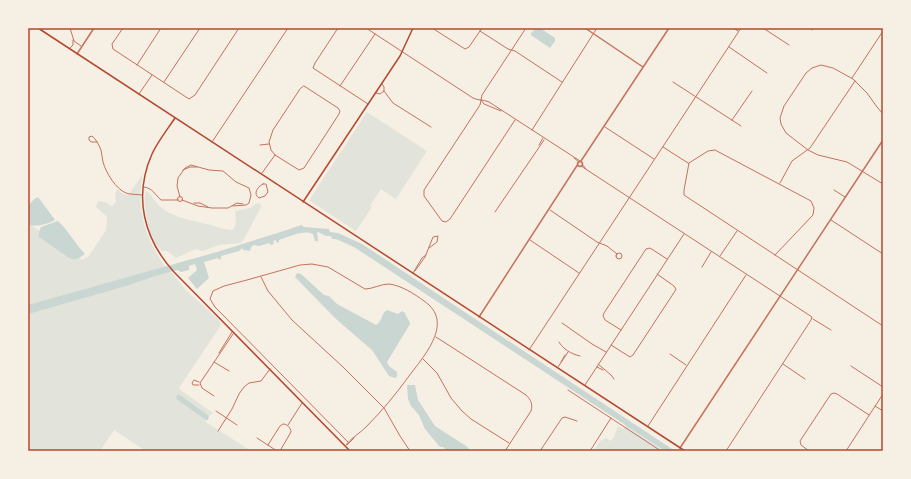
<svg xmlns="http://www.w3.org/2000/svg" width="911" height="479" font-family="'Source Sans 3',sans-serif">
  <rect width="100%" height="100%" fill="#f6efe4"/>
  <path fill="#e2e4dc" d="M367,112L427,151L396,199L381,189L370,206L372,207L356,231L310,201V199Z
    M143,174C135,213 147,242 169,272H171L186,290L219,320L221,325L179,388L182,391L213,413L209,416L180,395L176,399L206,420V422L251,451H146L114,430L100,451H28V223L82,260L89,256L106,230L107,217L96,207L98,201L105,202L112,206L116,202L115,194L117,189L123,194L128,195Z
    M146,191C151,193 156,204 163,209C176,218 191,220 206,224C216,226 224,230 233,230L236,223L235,211L250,208L255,204L260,203L261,207L244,239L241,243L219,245L203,251L196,249L176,258L167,251H162C159,248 156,245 154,241C148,230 142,203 146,191Z
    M626,425L664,451H597L595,449L600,441L606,438L610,441L614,437L618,426L623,429Z"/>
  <path fill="#c9d6d2" d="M537,28H540L555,38V41L550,48L531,35V33Z
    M38,197L55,220C47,224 37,227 28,225C28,211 25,204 38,197Z
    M58,221C69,231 75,244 85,254C79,258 76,261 69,258L39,237V232L41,227Z
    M301,225L304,227L329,229L330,232L338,233L362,244L675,451H665L354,247L336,239H332L331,236H326L318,232L317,233L318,241H315L313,234C305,229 287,237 279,240V242L277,243L276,240L273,241L274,244L271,245L269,243L259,246L254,245L251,247L250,251L243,250L242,248L239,251L221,256V259L219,260L218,258L204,262L209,278L197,289L188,278L197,270L195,264L189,266V270L181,272L177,270L155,276L126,286L28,314V305L217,252L290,229Z
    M297,273L301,274L324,295L329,296L337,304L376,325C382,322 381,314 387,310L398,314L402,311L405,313C406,318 410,320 410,324L387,362L389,366L397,372V377L395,378L389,376L372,350L336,319L295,277Z
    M407,385H415L418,400L431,420L435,426L466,446L471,451H447L443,447H440L425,429L419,415L411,406L408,399Z
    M177,395H180L209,416L208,420H206L176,399Z"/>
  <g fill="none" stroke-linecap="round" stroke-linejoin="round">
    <path stroke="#c5725c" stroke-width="1" d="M70,28L74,41L81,46
      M123,28L112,44L113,49L189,99L195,95L239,28
      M338,28L315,63L313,68L368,104
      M366,28L473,98C479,101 483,99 489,102L580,161
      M432,28L465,49L469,47L482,28
      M733,28L738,31
      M763,28L789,45
      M812,30L813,28
      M480,31L508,49L515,51L562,82
      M729,47L767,73
      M70,48L73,45V40
      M137,65L161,28
      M852,78L883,31
      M164,82L200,28
      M673,82L741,126
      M304,86L338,108L340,111L339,114L304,168L299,170L275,155L271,150L269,142L273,130L300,89Z
      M340,86L375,34
      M384,91L393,103L431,127
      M376,93L380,94L384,91V87L382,84
      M139,94L152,75
      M481,100L484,104L501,111
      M883,114L877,107L867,93L853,79L833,68L821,65L812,68L806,73L784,106L780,118L781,124L786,133L808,150L818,155L847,162L883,184
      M515,120L450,219L446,222L442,221L424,196V190L480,105L482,95L526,28
      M732,120L752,91
      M605,127L654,159
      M532,130L597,28
      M97,142H91L89,140V137L92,136C96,139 99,145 101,150C102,154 102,158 103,162C106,173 116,189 126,193C131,195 137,194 142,195
      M212,142L288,28
      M260,145L269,144
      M539,145L543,138
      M663,147L688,163
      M574,158L579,162
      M689,163L684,190V195L687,197L883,326
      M689,163L708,151L715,150L811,201L814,208L813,215L775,255
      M582,164L586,169
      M581,166L812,317L811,320L726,451
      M183,170L190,167H197
      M262,173L275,155
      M780,183L792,161L810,148L855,81
      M263,184H266L268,192L265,196L259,198C253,194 257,187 263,184Z
      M144,187C153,188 155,195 161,200H178
      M834,190L845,197
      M177.5 199a2.5 2.5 0 1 1 5 0a2.5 2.5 0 1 1-5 0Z
      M180,197L177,186L178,178L185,168L191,165L209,170L223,171L236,182L249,188L251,195L249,203L246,205L233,206
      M182,200L198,206L212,208H228L237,203L243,204
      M194,203H200L208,207
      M550,210L597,242L607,246L617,254
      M495,212L544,140
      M831,220L883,254
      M530,240L579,273
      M616 256a3 3 0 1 1 6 0a3 3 0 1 1-6 0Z
      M720,256L737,231
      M702,267L711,252
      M415,271L425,257L433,237L438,236L437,242L429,248
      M413,273L422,258L426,255
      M261,277L268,291L292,320L343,367L384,408L400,436L410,451
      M813,319L831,330
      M562,323L592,344L606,352
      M621,330L605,320L603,316L604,313L646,249L650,248L667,259
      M436,337L526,395C531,400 533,404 531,411L505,451
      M559,342C563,349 571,354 580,356
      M611,345L630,357L633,355L675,291L676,289L674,286L657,274
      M529,350L741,28
      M219,353L232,332
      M670,354L686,365
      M423,359L437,373L451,398L462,411L471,419L509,443
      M214,362L229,371
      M561,362L565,355
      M598,364L611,375L614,379
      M783,364L805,379
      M851,366L883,387
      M558,367L568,352
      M597,367L603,370
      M199,382L194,380L192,383L193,385H199
      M585,385L684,234
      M568,390L661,451
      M214,396L202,388L200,383L233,334
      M875,406L883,411
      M216,411L237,425
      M288,425L302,403
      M648,426L746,275
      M218,431L232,409L239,394L244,387L249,383L261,381L270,369
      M257,438L277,451
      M268,445L280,426L283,424C287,424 291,428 291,432L280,451
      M346,445C350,439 360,433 366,427C382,411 396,394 409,376C424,356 455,322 424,301C415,294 400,285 389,284C380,284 373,289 365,289L328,267L312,264L300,265L247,280L224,286L213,291L210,299L215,307L348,442
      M347,445L354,438
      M540,451L562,418L565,417L577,421
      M590,451L611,418
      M809,451L801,445L800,441L831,394L834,393L837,394L869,415
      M846,451L883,394"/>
    <path stroke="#c5725c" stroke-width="1.5" d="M585,28L643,67
      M77,54L94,28
      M581,161L669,28
      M577.5 164a2.5 2.5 0 1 1 5 0a2.5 2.5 0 1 1-5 0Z
      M479,317L578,164
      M680,448L883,140"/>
    <path stroke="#b5482f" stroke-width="1.5" d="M38,28L685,451
      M175,118C167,130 158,141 152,154C133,197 144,239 174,272L350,451
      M303,202L400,56L413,28"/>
  </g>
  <rect width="911" height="479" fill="none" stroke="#f6efe4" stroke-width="58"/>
  <rect x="29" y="29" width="853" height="421" fill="none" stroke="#b5482f" stroke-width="1.5"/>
</svg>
